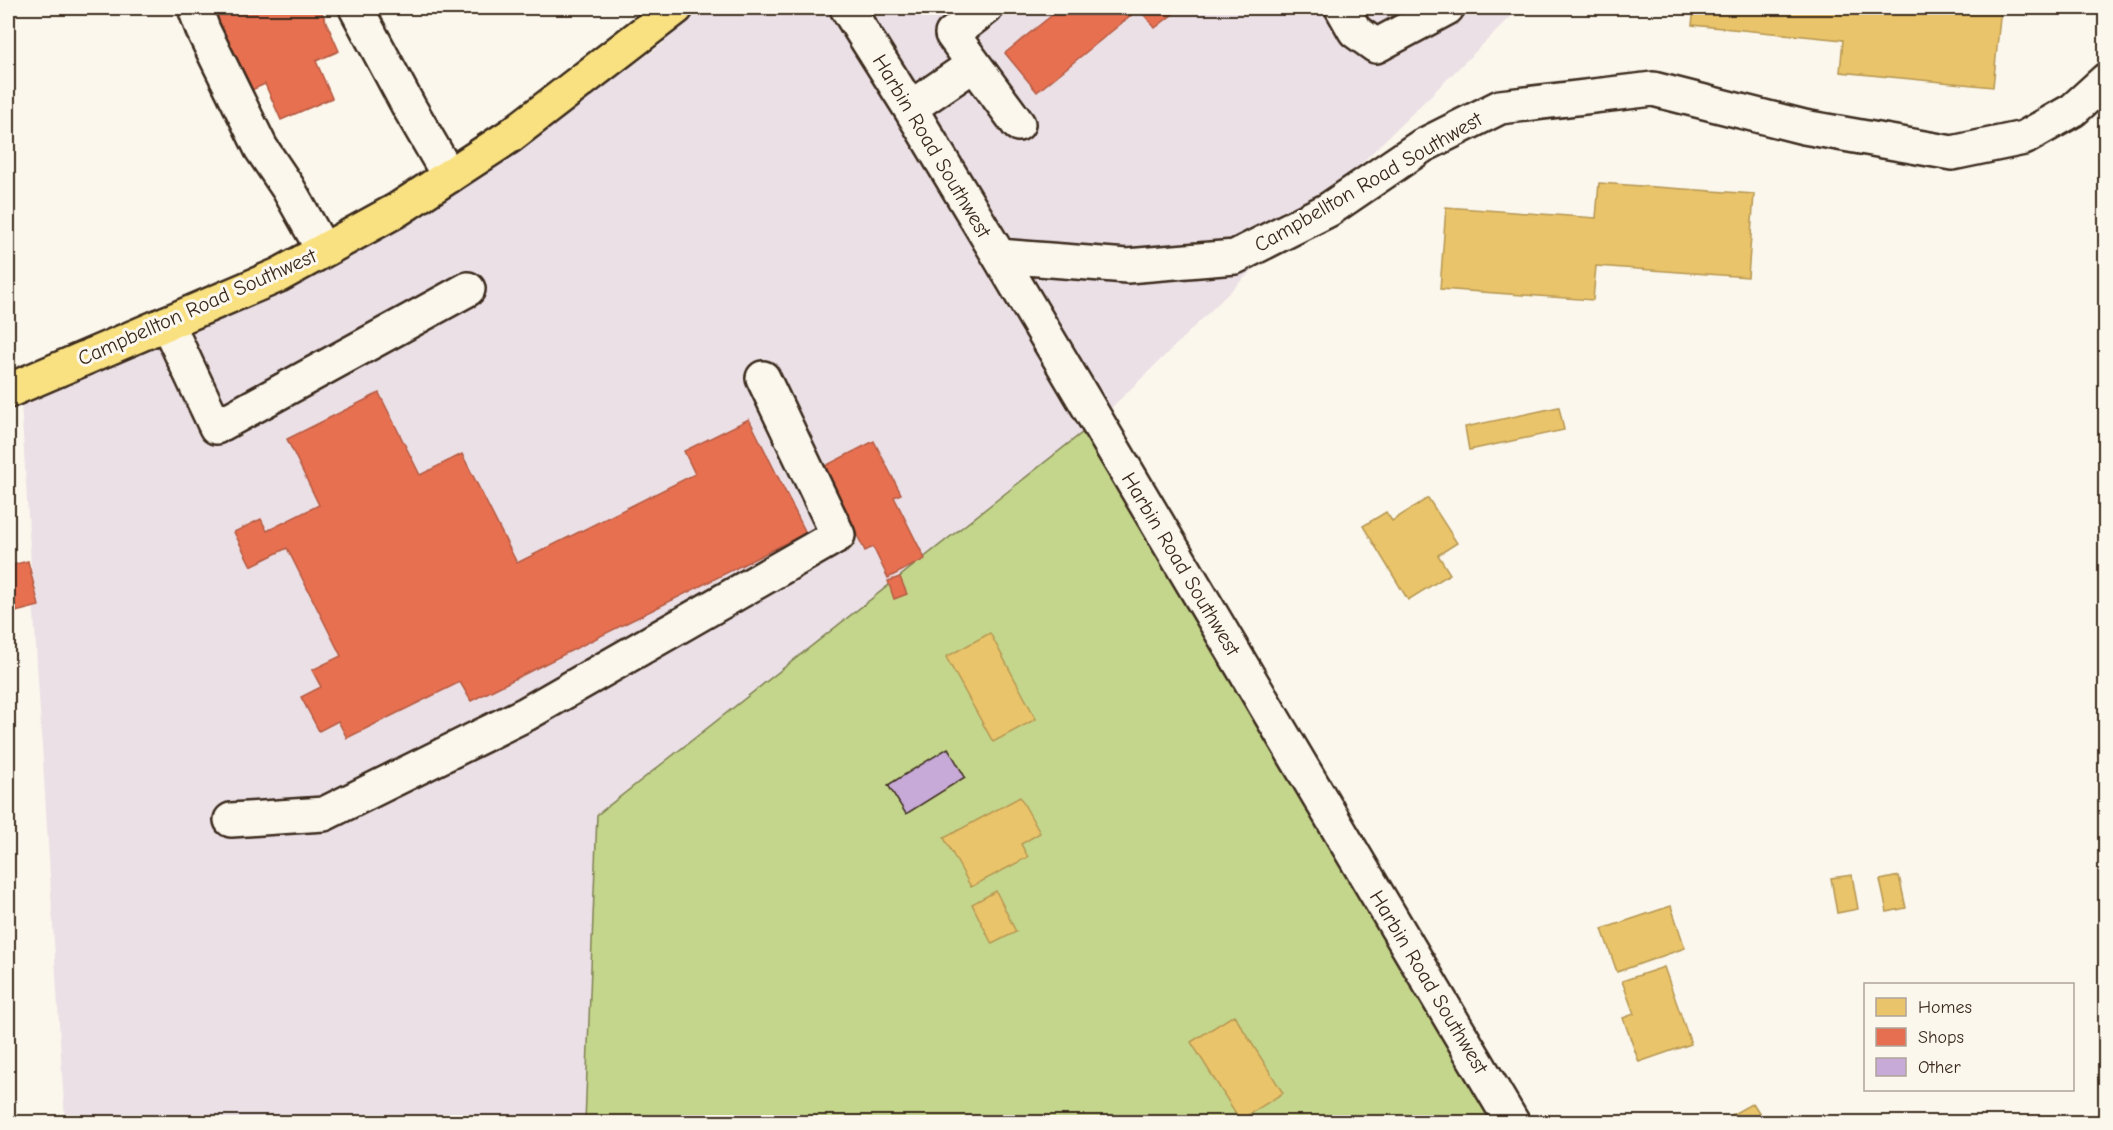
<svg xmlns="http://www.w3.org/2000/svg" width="2113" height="1130" font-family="'Comic Neue',sans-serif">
  <rect width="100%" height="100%" fill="#fbf7ec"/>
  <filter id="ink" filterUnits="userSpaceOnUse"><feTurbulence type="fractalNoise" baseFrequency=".0167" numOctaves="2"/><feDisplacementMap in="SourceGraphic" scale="12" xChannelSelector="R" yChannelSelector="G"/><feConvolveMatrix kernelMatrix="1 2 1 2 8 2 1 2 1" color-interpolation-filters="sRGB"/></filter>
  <g filter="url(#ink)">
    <path fill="#ebe0e6" d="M640,8H1520L1101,418L597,814L585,1122H65L20,386L421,218L664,43Z"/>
    <path fill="#c4d68b" stroke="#808054" stroke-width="1.5" d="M1101,418L1506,1122H585L597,815Z"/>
    <path fill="#e9c46a" stroke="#b59653" stroke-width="1.5" d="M1694,8H2001L1993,87L1840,72L1843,40L1692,25Z
      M1599,183L1754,194L1748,277L1596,266L1593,300L1440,289L1446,207L1596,218Z
      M1559,407L1564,430L1469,450L1465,427Z
      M1428,498L1457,543L1438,555L1450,574L1408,600L1363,526L1386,512L1392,521Z
      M990,633L1036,719L993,742L946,657Z
      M1020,797L1040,833L1021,844L1028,857L971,887L944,838Z
      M1852,875L1858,909L1837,913L1831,878Z
      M1899,876L1906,908L1887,912L1880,880Z
      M996,891L1016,932L992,944L972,904Z
      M1671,906L1685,948L1617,972L1602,929Z
      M1664,967L1691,1044L1639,1062L1623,1018L1634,1014L1622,981Z
      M1234,1015L1283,1093L1240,1120L1191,1042Z
      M1753,1103L1765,1122H1719Z"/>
    <path fill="#e76f51" stroke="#b35a42" stroke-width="1.5" d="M219,8H320L339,51L316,61L332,98L281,120L265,84L243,94L208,13Z
      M1061,8H1181L1155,28L1139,9L1037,92L1005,53Z
      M379,393L420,475L462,454L517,563L695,474L684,451L749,419L806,533L471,701L460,682L347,738L338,721L319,731L301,697L321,687L312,670L341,656L287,548L251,566L234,532L261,519L267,531L319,505L287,439Z
      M874,441L901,494L894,497L925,559L888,578L873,547L865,551L823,467Z
      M28,561L39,606L8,614V566Z
      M900,577L907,594L894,599L888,581Z"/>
    <path fill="#c7aad7" stroke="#3b2a1e" stroke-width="1.5" d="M948,748L965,777L906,814L888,785Z"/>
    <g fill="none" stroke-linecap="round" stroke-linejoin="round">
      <g stroke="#3b2a1e" stroke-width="38">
        <path id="minor" d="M195,8L203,30L261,148L288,188L323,250
          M356,8L409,107L449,176
          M847,8L910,108L999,256L1512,1122
          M986,8L952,34L1018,124
          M1342,8L1355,31L1376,46L1447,8
          M910,108L973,65
          M999,256L1127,266L1235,257L1328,210L1422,146L1500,107L1653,89L1804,127L1952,153L2024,138L2073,110L2106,80
          M167,323L216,427L468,289
          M231,820L324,814L526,714L838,535L763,378"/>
      </g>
      <g stroke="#3b2a1e" stroke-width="38">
        <path id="major" d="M8,391L279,275L397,210L510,136L676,8"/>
      </g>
      <use href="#minor" stroke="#fbf7ec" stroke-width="33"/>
      <use href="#major" stroke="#f9e181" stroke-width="33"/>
    </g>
  </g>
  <g text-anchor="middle" stroke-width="6" stroke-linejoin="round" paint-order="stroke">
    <g font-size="21" fill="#3b2a1e" stroke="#fbf7ec">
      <text transform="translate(932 146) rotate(59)" y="7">Harbin Road Southwest</text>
      <text transform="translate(1368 182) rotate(-30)" y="7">Campbellton Road Southwest</text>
      <text transform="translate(197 307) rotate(-24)" y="7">Campbellton Road Southwest</text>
      <text transform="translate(1181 564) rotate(59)" y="7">Harbin Road Southwest</text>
      <text transform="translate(1429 982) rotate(59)" y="7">Harbin Road Southwest</text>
    </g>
  </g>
  <rect width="2113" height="1130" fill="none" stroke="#fbf7ec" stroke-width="30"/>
  <rect x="15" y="15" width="2083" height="1100" fill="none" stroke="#3b2a1e" stroke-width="2" filter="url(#ink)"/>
  <rect x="1864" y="983" width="210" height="108" fill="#fbf7ec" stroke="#aea59a" stroke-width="1.5"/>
  <rect x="1876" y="998" width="30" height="18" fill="#e9c46a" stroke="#aea59a" stroke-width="1.5"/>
  <text x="1918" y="1013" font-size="18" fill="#3b2a1e">Homes</text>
  <rect x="1876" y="1028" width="30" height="18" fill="#e76f51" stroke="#aea59a" stroke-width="1.5"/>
  <text x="1918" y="1043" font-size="18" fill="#3b2a1e">Shops</text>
  <rect x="1876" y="1058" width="30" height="18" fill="#c7aad7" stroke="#aea59a" stroke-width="1.5"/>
  <text x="1918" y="1073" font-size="18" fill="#3b2a1e">Other</text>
</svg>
